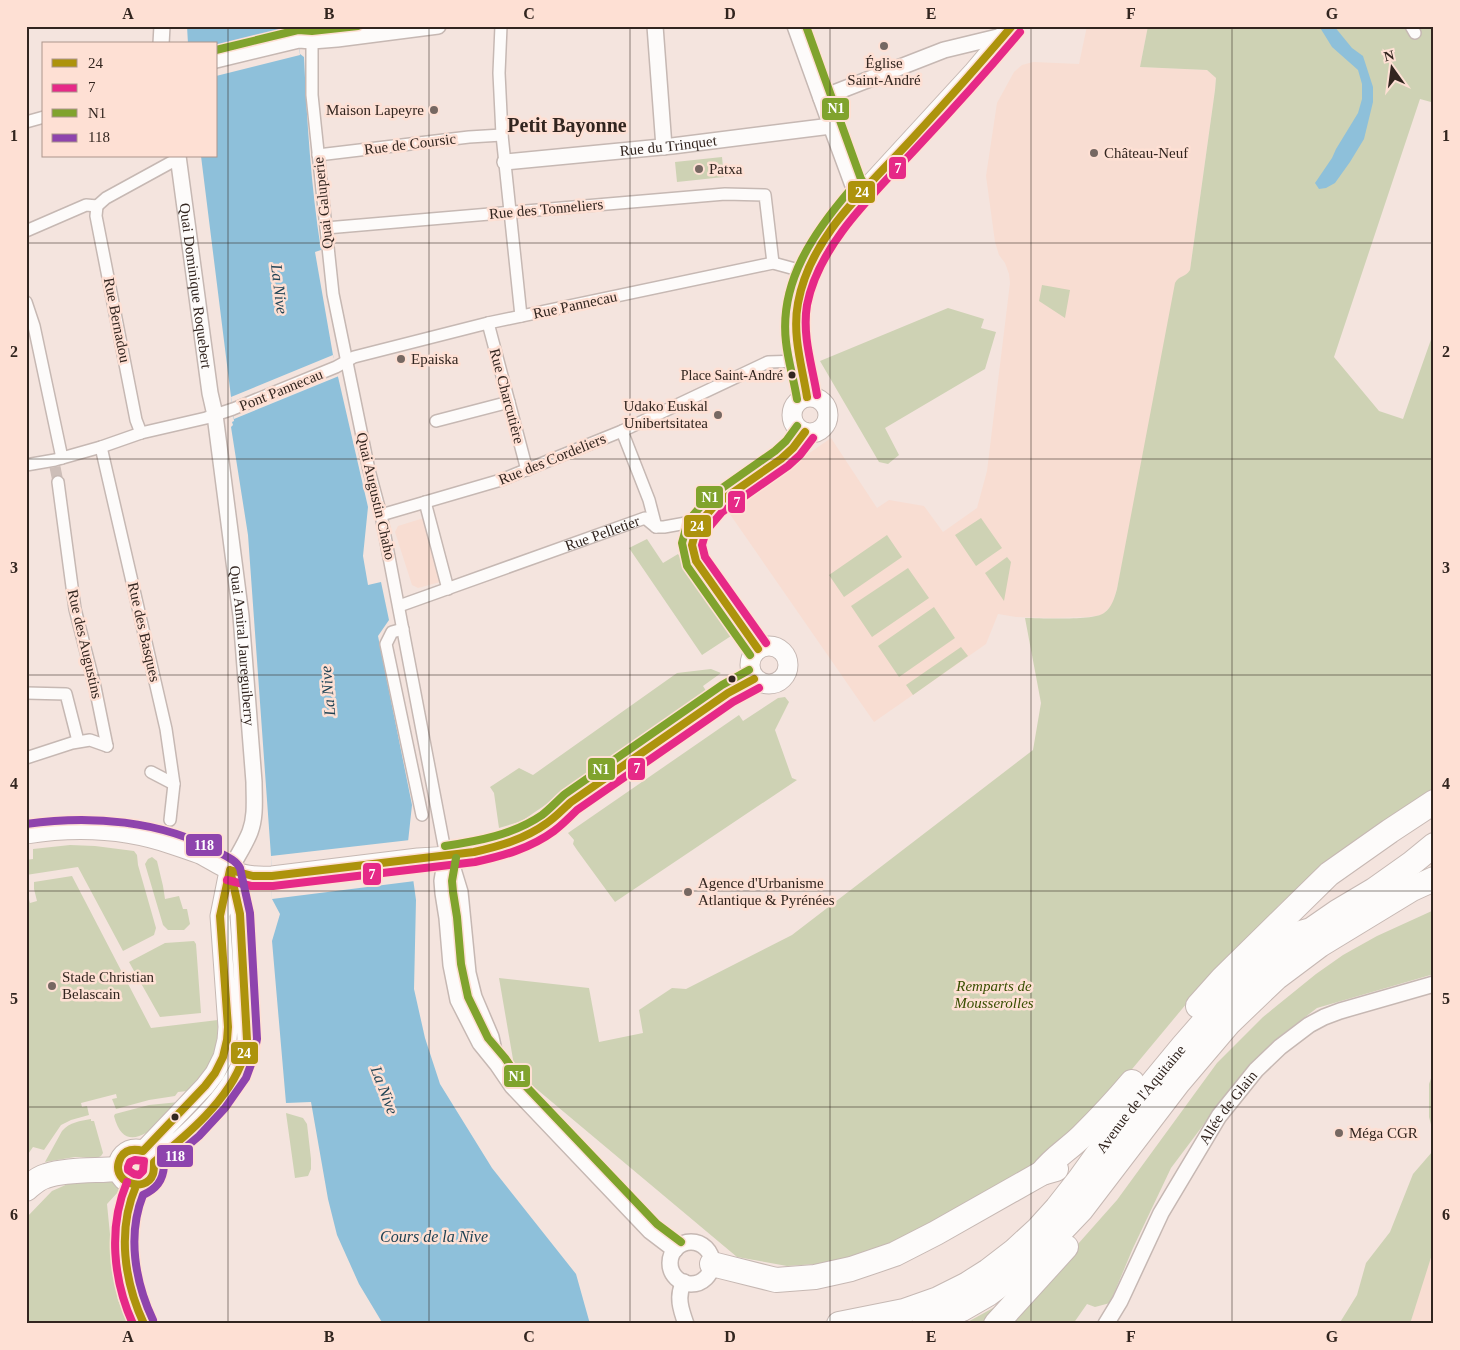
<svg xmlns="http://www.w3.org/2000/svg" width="1460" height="1350" font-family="Georgia,serif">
  <rect width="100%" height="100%" fill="#f4e4de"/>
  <path fill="#f8ddd2" d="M1087,26H1148L1140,67L1207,70L1216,78L1215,90L1190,270L1187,275L1181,277L1117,589L1112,605L1102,615L1088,617L1053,618L1016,617L998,614L986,644L874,722L727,510L831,438L877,508L889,500L924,506L943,532L977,508L987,471L1010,283L1009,274L1005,263L999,255L995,242L986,176L997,103L1014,72L1022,65L1033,62L1079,64Z
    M427,517L444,581L418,588L412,585L395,532L398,526Z
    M1434,1248V1324H1410L1429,1261Z"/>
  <path fill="#ced2b4" d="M1148,26H1434V101L1431,102L1420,99L1334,357L1379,411L1403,419L1434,331V790L1390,817L1358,840L1279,905L1267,922L1187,1003L1118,1086L1056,1148L1027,1169L939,1219L886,1245L844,1261L830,1263L787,1266L737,1257L515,1071L499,978L589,988L599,1042L643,1033L639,1010L672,988L686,989L792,935L1033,750L1041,703L1025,618C1040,618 1094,621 1104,613C1112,607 1114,599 1117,589L1175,283C1179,275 1185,278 1190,270L1215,90L1216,78L1207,70L1140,67Z
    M722,157L724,177L677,182L675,162Z
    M1042,285L1070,290L1065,318L1039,301Z
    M948,308L984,319L981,328L996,332L985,369L885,428L899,455L888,464L879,462L820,361Z
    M981,518L1002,548L976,566L955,535Z
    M887,535L902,557L844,597L829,575Z
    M647,539L663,563L678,554L731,636L702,655L629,548Z
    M1007,557L1011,562L1004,601L985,573Z
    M908,568L929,598L872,637L851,606Z
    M934,607L955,638L899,677L878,646Z
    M961,647L968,656L913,695L906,685Z
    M711,669L721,673L703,686L708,694L535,812L522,821L499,828L494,793L490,787L519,768L533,775L677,673Z
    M785,697L789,702L775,730L792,778L797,780L615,902L577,850L573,844L574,840L568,833L739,715L743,721L778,698Z
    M70,845L95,846L134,851L137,855L138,865L156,928L154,935L123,951L78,867L26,875V860L33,859V849Z
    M152,857L157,861L163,886L165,899L179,896L183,909H187L190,924L184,930H168L163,925L145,864L148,859Z
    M72,876L151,1028L218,1020C218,1054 210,1067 188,1091L178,1092L175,1096L149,1100L116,1109L112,1099L117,1098L116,1094L81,1103L82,1107L87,1106L89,1115L71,1120L61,1125L44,1150L33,1147L26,1157V888L30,903L37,901L34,889V882Z
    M1434,910V974L1317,1008L1279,1037L1237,1080L1171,1168L1133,1248L1110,1303L1095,1307L1087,1304L1073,1324H1007L1117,1200L1217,1063L1263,1017L1316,974L1343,955L1377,936Z
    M194,941L196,944L201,1013L160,1017L129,962L165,943Z
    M1434,1070V1248L1410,1324H1339L1357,1295L1366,1263L1390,1232L1413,1174L1432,1152L1434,1136L1429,1117V1084Z
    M179,1102L171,1110L169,1109L160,1119L162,1121C143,1137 123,1150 114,1116L115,1114L149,1105Z
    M286,1113L303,1118L307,1124L311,1159V1169L308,1176L295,1178Z
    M91,1119V1121H94L103,1153L101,1156L97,1158L75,1157L45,1162L62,1131C70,1122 80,1121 91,1119Z
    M115,1180L119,1191L107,1204L113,1265L118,1300L129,1324H26V1218L52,1191L70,1183Z
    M1004,1302L989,1324H964Z"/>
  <path fill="#8ec0da" d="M187,26H297L300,54L304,57C307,122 311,186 321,250L315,252L333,355L368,507L363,556L368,585L381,582L389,620L378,636L412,805L408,842L416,900L414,989L425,1038L440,1084L492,1168L576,1274L590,1324H383L359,1284L337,1235L328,1199L311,1102L286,1103L272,941L280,914L272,899L271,856L248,535L231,427L233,425L232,422L234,421L201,156H216V44H188Z
    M1319,26H1334L1352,48L1363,56L1373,87V102L1364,139L1350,162L1335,183L1326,188L1319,189L1315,183L1332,158L1336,149L1358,113L1362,99V84L1358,70L1332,47Z"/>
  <path fill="#f4e4de" d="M294,26H297L300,55L216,76V45Z
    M333,355L339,376L234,419L231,397Z
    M410,840L415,881L272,899L271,856Z"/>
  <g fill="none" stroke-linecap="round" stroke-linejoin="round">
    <path stroke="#cdbeb8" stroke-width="11" stroke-dasharray="11 5.5" stroke-linecap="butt" d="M55,467L58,482"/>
    <g stroke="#c6b8b3" stroke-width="14">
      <g id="pedestrian">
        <path d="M501,26L499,73L502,135L521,316"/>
        <path d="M1411,26L1415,33"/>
        <path d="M312,41V95L333,294L369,470L381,515L446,856"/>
        <path d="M26,122L44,117"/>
        <path d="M318,155L469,137L502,135"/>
        <path d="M97,206L96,216L136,420L141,433"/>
        <path d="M97,206L106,198L179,158"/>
        <path d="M326,228L725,194L765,195L773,263"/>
        <path d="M26,231L86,205L97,206"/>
        <path d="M26,302L34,326L62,458"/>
        <path d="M488,323L527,470"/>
        <path d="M436,421L509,402"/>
        <path d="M622,431L649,500L656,527"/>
        <path d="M101,447L166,729L174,784L170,820"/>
        <path d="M26,465L55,460L101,447L141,433L206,418L233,409L336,367L354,357L488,323L773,263L806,272"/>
        <path d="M58,482L75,609L95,687L107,746"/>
        <path d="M425,502L448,589"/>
        <path d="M381,515L501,480L622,431L768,362L801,361"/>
        <path id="s1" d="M399,606L645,518L656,527H664L686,523L697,526"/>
        <path d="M403,629L392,632L386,644L422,815"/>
        <path d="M26,693L66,694L78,741"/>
        <path d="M26,758L72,743L90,740L107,746"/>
        <path d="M151,772L174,784"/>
      </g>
    </g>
    <g stroke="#c6b8b3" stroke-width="18">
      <g id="minor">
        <path d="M655,26L664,147"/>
        <path d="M795,26L831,126L852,183L859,195"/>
        <path d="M312,41L314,26"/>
        <path d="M161,44L162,26"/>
        <path d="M216,60L299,40L312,41L337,39L438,26"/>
        <path d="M821,98L944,50L1006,35"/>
        <path id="s2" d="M178,156L210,393L215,415L241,616L254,782C254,799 256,816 250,832C245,845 236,858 230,870"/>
        <path id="s3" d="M505,162L672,146L831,126"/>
        <path d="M446,856L442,881L443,893L447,918L451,965L458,1000L480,1043L497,1064L512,1086L650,1231L675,1250"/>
        <path d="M446,856L453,869L460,892L468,973L474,997L491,1037L496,1060"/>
        <circle cx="691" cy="1263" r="21"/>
        <path d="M684,1282C676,1296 681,1310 686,1324"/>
        <path id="s4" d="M1106,1324L1120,1301L1161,1213L1219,1116L1256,1070L1280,1047L1309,1025L1324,1017L1340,1011L1434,984"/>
      </g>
    </g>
    <g stroke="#c6b8b3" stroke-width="21">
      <path id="tertiary" d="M807,397C805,385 803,372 800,359C799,353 796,346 796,340C792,290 812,254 841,216L974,71L1012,26
        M792 415a18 18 0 1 1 36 0a18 18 0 1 1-36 0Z
        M750 665a19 19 0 1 1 38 0a19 19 0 1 1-38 0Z
        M758,649L696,561L692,545L697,526L715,505L781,459L793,448L805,432
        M26,834C76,826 126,828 174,845C183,848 192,851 200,854C210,859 220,866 230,870C244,876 257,877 272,876L418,858C463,856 511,850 548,823C556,817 563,809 571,802L728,693L754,679
        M118 1167a18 18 0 1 1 36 0a18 18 0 1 1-36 0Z
        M143,1151L205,1086L215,1073L223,1057L227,1040L228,1027L220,916L228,876
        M154,1162C183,1139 232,1095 243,1059C245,1053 245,1046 247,1040L240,914L230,870
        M136,1186C133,1193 130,1200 128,1208C120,1243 127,1292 144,1324"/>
    </g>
    <g stroke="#c6b8b3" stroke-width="26">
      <g id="primary">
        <path d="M1198,1006L1223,978L1329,874L1390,831L1434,802"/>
        <path d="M1042,1173C1053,1158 1069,1149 1082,1136C1099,1119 1116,1101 1132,1082"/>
        <path d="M26,1189C32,1184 38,1178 46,1176C66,1169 96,1171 118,1169"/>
        <path d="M712,1264L776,1280L815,1277L851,1269L895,1254L936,1233L1042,1173L1056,1169"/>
        <path id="s5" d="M839,1324L904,1311L938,1299L966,1285L988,1271L1014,1251L1038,1229L1057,1208L1079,1180L1122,1120L1183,1046L1210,1015L1242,983L1297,934L1311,930L1337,912L1374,890L1412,863L1434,845"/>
        <path d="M924,1324L962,1309L988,1294L1015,1274L1040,1253L1081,1210L1178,1083L1229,1023L1276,978L1320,945L1412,889L1434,879"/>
        <path d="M996,1324L1066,1247"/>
      </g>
    </g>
    <use href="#pedestrian" stroke="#fdfbfa" stroke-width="11"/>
    <use href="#minor" stroke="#fdfbfa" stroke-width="15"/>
    <use href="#tertiary" stroke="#fdfbfa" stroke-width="19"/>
    <use href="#primary" stroke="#fdfbfa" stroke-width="24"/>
    <g stroke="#fee0d4" stroke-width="11">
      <path id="bus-1" d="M807,397C802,366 792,335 798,303C810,236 867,188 911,140C945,103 979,65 1012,26
        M758,649L696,561L692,545L697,526L715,505L781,459L793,448L805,432
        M230,870L240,914L247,1040C245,1046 245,1053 243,1059C229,1100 187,1135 154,1162C154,1165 154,1171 153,1174C146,1195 107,1182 121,1157C126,1149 135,1149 143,1151L205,1086L215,1073L223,1057L227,1040L228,1027L220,916Z
        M230,870L253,876H272L474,852C500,846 525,839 547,823C556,817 563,809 571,802L728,693L754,679
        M136,1186C117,1230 124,1281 144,1324"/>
    </g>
    <g stroke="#fee0d4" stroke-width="11">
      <path id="bus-2" d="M817,395C812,365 802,336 807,305C819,242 879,189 921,143C955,107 988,70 1020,32
        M766,643L705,557L702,545L706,531L722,512L788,466L800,455L813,438
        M227,880L251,886H273L475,862C503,856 531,848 554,831C562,825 570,817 577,810L733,702L759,688
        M135,1160L144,1161L143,1171L139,1175L134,1174L128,1170V1167L130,1162Z
        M127,1182C108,1227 113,1280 133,1324"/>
    </g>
    <g stroke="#fee0d4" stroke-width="11">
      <path id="bus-3" d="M806,26L861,179L868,190
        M216,50L298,30L312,31L358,26
        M797,399C794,380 788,361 786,342C779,282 814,232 851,189
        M750,655L687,566L682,543L688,521L708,498L775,451L786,441L797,426
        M445,846C478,841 513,835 542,815C550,809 557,801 565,794L722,685L749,670
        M456,858L452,881L453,892L457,917L461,964L468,997L488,1038L505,1058L520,1080L657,1224L681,1242"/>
    </g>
    <g stroke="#fee0d4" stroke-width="11">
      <path id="bus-4" d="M26,824C90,815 161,820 218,852C226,856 236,860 240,868L250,913L257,1039L253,1059L246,1078L225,1108L199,1136L164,1166C163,1181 156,1189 143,1195C127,1235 135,1282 153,1320"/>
    </g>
    <use href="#bus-1" stroke="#ad930c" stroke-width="8"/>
    <use href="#bus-2" stroke="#e62987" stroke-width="8"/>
    <use href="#bus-3" stroke="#80a32d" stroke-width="8"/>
    <use href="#bus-4" stroke="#8e44ad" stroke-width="8"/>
  </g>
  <path fill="none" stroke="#32251f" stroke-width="1" stroke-opacity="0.55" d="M228,26V1324M429,26V1324M630,26V1324M830,26V1324M1031,26V1324M1232,26V1324M26,243H1434M26,459H1434M26,675H1434M26,891H1434M26,1107H1434"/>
  <g fill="#766862" stroke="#fee0d4" stroke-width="2">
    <circle cx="884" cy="46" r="5"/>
    <circle cx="434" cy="110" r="5"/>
    <circle cx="1094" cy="153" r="5"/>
    <circle cx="699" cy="169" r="5"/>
    <circle cx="401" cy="359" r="5"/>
    <circle cx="718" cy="415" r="5"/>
    <circle cx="688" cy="892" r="5"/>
    <circle cx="52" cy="986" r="5"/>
    <circle cx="1339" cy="1133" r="5"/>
  </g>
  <g fill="#32251f" stroke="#fee0d4" stroke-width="2">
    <circle cx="792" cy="375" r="4.5"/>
    <circle cx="732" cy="679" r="4.5"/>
    <circle cx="175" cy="1117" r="4.5"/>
  </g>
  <g text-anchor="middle" stroke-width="5" stroke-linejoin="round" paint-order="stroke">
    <g font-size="14" fill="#32251f" stroke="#fee0d4" text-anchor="end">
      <text x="783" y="380">Place Saint-André</text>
    </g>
    <g font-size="15" fill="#32251f" stroke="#fee0d4" text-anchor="start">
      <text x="884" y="68" text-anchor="middle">Église<tspan x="884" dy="17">Saint-André</tspan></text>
      <text x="424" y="115" text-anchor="end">Maison Lapeyre</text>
      <text x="1104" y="158">Château-Neuf</text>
      <text x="709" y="174">Patxa</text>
      <text x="411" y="364">Epaiska</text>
      <text x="708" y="411" text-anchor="end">Udako Euskal<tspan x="708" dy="17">Unibertsitatea</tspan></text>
      <text x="698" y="888">Agence d'Urbanisme<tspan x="698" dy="17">Atlantique &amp; Pyrénées</tspan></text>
      <text x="62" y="982">Stade Christian<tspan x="62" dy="17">Belascain</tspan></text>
      <text x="1349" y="1138">Méga CGR</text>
    </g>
    <g font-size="15" fill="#32251f" stroke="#fee0d4">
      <text transform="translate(410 144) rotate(-7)" y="5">Rue de Coursic</text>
      <text dy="5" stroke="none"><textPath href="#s3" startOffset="164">Rue du Trinquet</textPath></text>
      <text transform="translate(323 203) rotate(-96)" y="5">Quai Galuperie</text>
      <text transform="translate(546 209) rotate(-5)" y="5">Rue des Tonneliers</text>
      <text dy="5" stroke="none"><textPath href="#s2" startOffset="131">Quai Dominique Roquebert</textPath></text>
      <text transform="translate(575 305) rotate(-12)" y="5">Rue Pannecau</text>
      <text transform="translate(117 320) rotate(79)" y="5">Rue Bernadou</text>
      <text transform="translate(281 390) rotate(-22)" y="5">Pont Pannecau</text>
      <text transform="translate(507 396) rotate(75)" y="5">Rue Charcutière</text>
      <text transform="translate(552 459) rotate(-22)" y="5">Rue des Cordeliers</text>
      <text transform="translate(376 496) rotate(77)" y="5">Quai Augustin Chaho</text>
      <text dy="5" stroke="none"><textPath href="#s1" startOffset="216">Rue Pelletier</textPath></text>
      <text transform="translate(144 632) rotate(77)" y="5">Rue des Basques</text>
      <text transform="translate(85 644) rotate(77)" y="5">Rue des Augustins</text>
      <text dy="5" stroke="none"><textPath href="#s2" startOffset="494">Quai Amiral Jaureguiberry</textPath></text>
      <text dy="5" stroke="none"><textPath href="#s5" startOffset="391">Avenue de l'Aquitaine</textPath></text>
      <text dy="5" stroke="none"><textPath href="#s4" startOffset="249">Allée de Glain</textPath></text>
    </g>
    <g font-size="15" font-style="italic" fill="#384e00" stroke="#fee0d4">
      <text x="994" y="991">Remparts de<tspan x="994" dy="17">Mousserolles</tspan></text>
    </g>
    <g font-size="16" font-style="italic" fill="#1d4052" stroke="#fee0d4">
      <text transform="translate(280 289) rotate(83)" y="6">La Nive</text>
      <text transform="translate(327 691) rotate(-95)" y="6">La Nive</text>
      <text transform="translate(385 1090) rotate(69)" y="6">La Nive</text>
      <text x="434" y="1242">Cours de la Nive</text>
    </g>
    <g font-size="20" font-weight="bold" fill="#32251f" stroke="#fee0d4">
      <text x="567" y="132">Petit Bayonne</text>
    </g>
  </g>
  <g stroke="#fee0d4" stroke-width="2">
    <rect x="821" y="97" width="29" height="24" rx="5" fill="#80a32d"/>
    <rect x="888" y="156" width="19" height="24" rx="5" fill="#e62987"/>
    <rect x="847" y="180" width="29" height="24" rx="5" fill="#ad930c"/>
    <rect x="695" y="485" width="29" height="24" rx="5" fill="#80a32d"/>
    <rect x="727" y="490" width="19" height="24" rx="5" fill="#e62987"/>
    <rect x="683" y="514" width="29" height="24" rx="5" fill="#ad930c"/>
    <rect x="627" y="757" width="19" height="24" rx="5" fill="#e62987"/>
    <rect x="587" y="757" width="29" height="24" rx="5" fill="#80a32d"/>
    <rect x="185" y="833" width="38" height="24" rx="5" fill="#8e44ad"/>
    <rect x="362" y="862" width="20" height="24" rx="5" fill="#e62987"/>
    <rect x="230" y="1041" width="29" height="24" rx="5" fill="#ad930c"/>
    <rect x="503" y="1064" width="28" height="24" rx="5" fill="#80a32d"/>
    <rect x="156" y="1144" width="38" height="24" rx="5" fill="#8e44ad"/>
  </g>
  <g font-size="14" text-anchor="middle" font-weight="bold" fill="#fff">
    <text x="836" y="113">N1</text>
    <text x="898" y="173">7</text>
    <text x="862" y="197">24</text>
    <text x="710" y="502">N1</text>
    <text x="737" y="507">7</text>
    <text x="697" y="531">24</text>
    <text x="637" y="773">7</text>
    <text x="601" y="774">N1</text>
    <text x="204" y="850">118</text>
    <text x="372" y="879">7</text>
    <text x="244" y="1058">24</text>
    <text x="517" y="1081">N1</text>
    <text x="175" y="1161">118</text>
  </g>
  <rect width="1460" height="1350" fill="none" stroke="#fee0d4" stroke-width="55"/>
  <rect x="42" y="42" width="175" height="115" fill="#fee0d4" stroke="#ac958c"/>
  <rect x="52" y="59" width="25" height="8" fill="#ad930c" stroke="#ac958c"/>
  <text x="88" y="68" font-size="15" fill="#32251f">24</text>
  <rect x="52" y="84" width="25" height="8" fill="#e62987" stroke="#ac958c"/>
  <text x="88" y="92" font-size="15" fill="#32251f">7</text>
  <rect x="52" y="109" width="25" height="8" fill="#80a32d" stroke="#ac958c"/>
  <text x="88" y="118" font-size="15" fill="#32251f">N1</text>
  <rect x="52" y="134" width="25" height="8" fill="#8e44ad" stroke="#ac958c"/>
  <text x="88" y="142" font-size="15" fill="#32251f">118</text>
  <g transform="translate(1392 68) rotate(346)" stroke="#fee0d4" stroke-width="4" paint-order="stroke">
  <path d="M0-4L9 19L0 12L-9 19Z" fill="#32251f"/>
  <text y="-8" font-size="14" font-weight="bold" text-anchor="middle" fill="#32251f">N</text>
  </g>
  <rect x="28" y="28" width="1404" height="1294" fill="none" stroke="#32251f" stroke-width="2"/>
  <g font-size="16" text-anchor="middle" font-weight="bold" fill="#32251f">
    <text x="128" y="19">A</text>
    <text x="329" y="19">B</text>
    <text x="529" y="19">C</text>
    <text x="730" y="19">D</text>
    <text x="931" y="19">E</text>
    <text x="1131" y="19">F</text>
    <text x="1332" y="19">G</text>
    <text x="14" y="141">1</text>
    <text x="1446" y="141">1</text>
    <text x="14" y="357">2</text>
    <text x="1446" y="357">2</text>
    <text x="14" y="573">3</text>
    <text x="1446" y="573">3</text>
    <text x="14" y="789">4</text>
    <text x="1446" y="789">4</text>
    <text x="14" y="1004">5</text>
    <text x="1446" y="1004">5</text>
    <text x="14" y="1220">6</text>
    <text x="1446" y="1220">6</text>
    <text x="128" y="1342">A</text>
    <text x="329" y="1342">B</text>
    <text x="529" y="1342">C</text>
    <text x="730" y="1342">D</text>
    <text x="931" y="1342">E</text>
    <text x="1131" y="1342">F</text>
    <text x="1332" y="1342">G</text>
  </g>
</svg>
